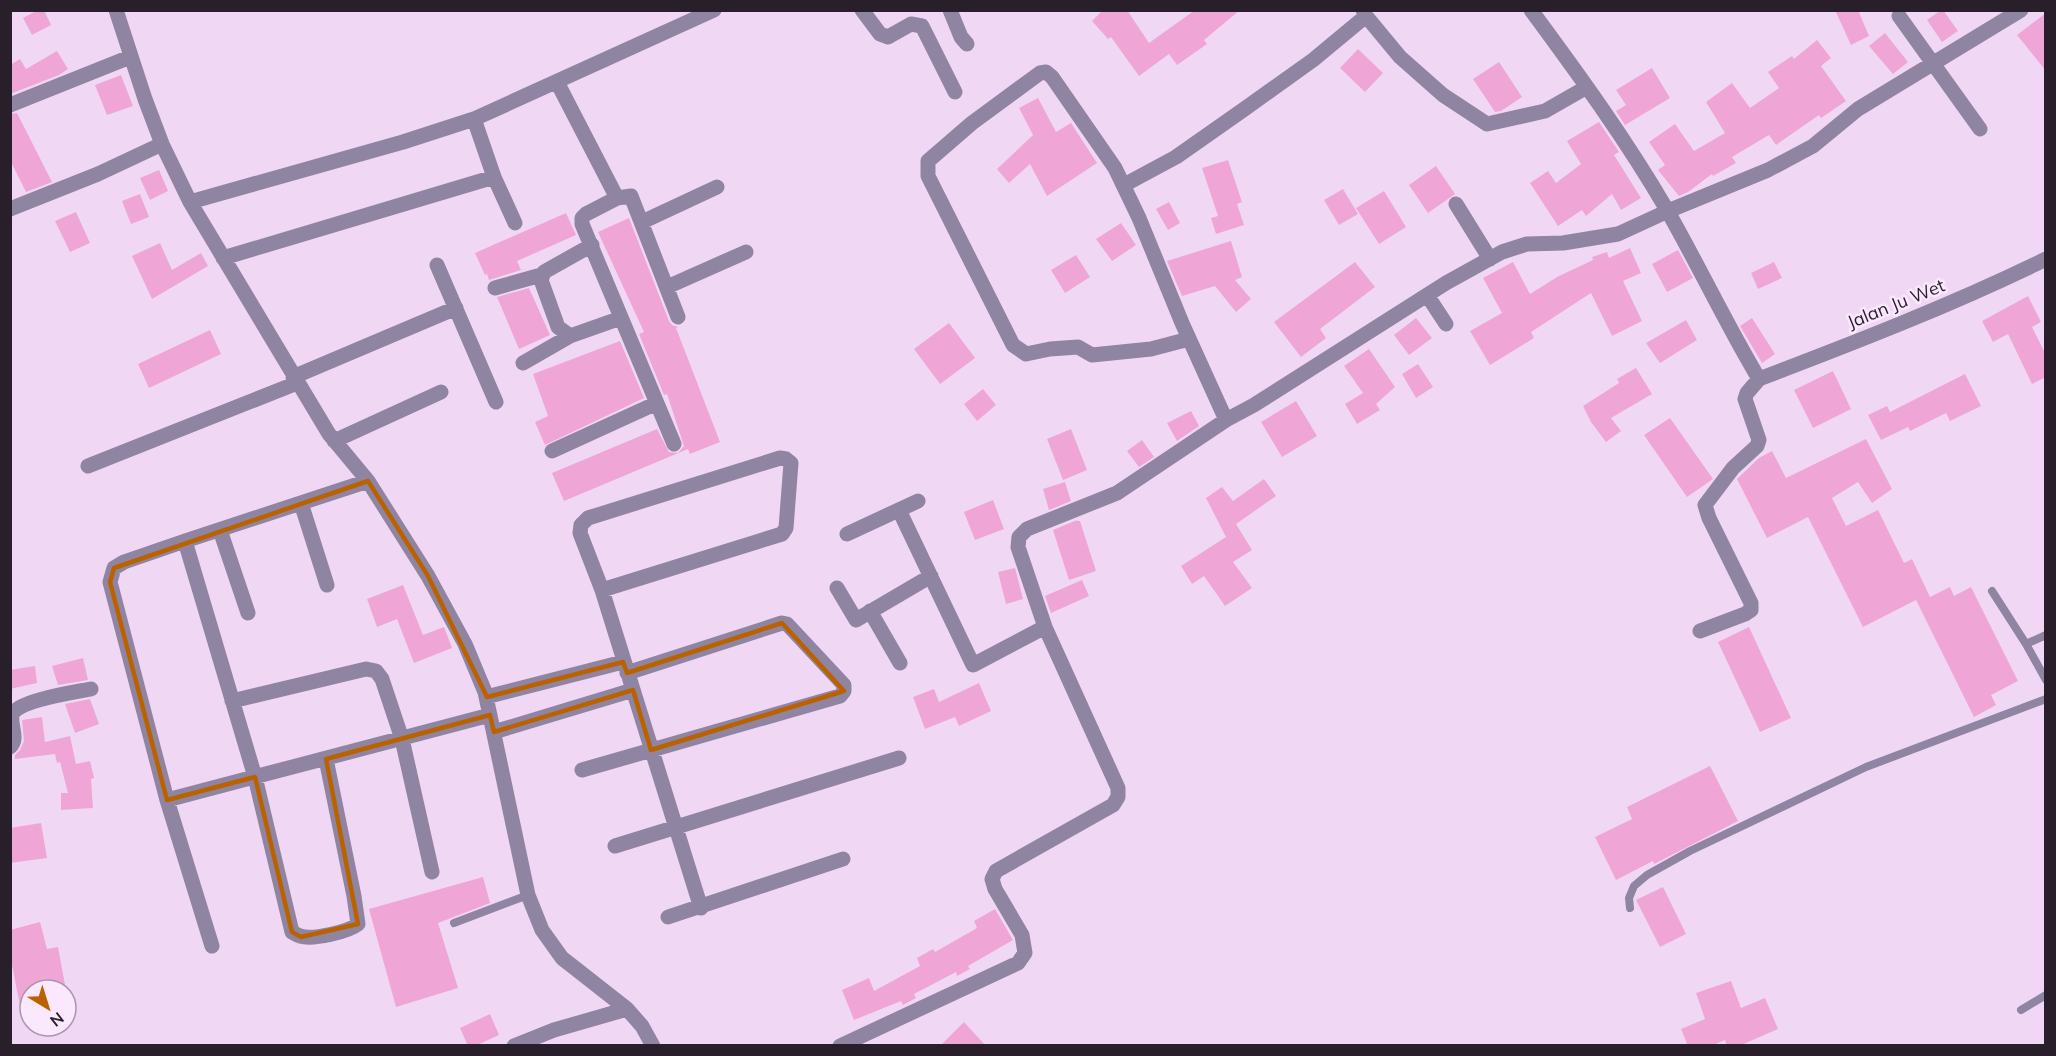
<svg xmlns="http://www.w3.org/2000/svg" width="2056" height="1056" font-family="Mulish,sans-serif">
  <rect width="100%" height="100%" fill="#f0d8f4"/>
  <path fill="#efa6d6" d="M38,10H44L51,25L32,35L23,18Z
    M1103,10H1127L1149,43L1195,10H1240L1204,40L1207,44L1177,65L1169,54L1139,76L1111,37L1108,39L1092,21Z
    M1835,10H1858L1869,36L1851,45Z
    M1941,10H1943L1958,31L1942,42L1927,20Z
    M2046,13V71L2017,35Z
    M1885,33L1908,62L1893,74L1869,46Z
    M1817,40L1831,58L1821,66L1846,101L1821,118L1819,115L1776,145L1769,135L1732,157L1736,163L1713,176L1712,174L1688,192L1679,196L1658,170L1665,165L1649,142L1675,124L1694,151L1725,133L1706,102L1732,83L1750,108L1779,88L1768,72L1792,56L1794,59Z
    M1358,49L1383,73L1365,92L1340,68Z
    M57,51L68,69L59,75L10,94V65L20,59L26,69Z
    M1499,62L1522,97L1501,111L1495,112L1473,79Z
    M1652,68L1670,98L1625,125L1616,111L1626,105L1616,90Z
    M121,75L133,106L107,115L95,85Z
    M1038,98L1056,132L1071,123L1097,163L1047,196L1030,164L1009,183L997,169L1033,135L1019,108Z
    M17,113L52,182L26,192L10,160V114Z
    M1599,122L1619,152L1614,155L1641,198L1621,210L1612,194L1586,216L1582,210L1558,226L1530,183L1548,171L1556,183L1581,164L1567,141Z
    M1228,160L1242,202L1237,204L1244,225L1216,234L1211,218L1218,216L1202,168Z
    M1436,166L1455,194L1428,213L1409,185Z
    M159,170L168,191L150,200L140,178Z
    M1343,189L1358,214L1339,225L1324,200Z
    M1384,191L1406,227L1379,244L1356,208Z
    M140,194L149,217L131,224L122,201Z
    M1169,202L1180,223L1168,230L1156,209Z
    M76,212L90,243L70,252L55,221Z
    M566,213L576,235L517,261L521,270L489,280L487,274L485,275L475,253Z
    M629,218L669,321L672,325L678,327L676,328L720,442L690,454L688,449L564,501L552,473L657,429L669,452L678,453L684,446L667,394L664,395L639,334L644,332L598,232Z
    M1121,223L1136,245L1112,261L1096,239Z
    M1231,241L1242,277L1235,280L1251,299L1236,312L1215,286L1182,296L1167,261Z
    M160,243L172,270L201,253L208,266L152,299L132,256Z
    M1630,248L1641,273L1623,281L1642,321L1612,336L1591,293L1531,332L1534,338L1490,365L1470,331L1502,313L1483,278L1513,262L1530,294L1557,277L1593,260L1592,257L1607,252L1609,258Z
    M1678,250L1693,278L1667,292L1652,264Z
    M1076,255L1090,277L1065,293L1051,270Z
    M1355,262L1375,287L1320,329L1326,338L1301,357L1274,322Z
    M1774,262L1782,278L1758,289L1751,273Z
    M529,288L550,335L519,349L497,297Z
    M2028,296L2041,322L2032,327L2046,355V377L2032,384L2008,334L1993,342L1982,321Z
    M1416,318L1432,338L1409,355L1394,335Z
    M1752,318L1775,354L1762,363L1740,326Z
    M1686,320L1697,340L1660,363L1646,343Z
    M949,323L975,358L940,384L914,349Z
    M210,330L221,354L149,388L138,364Z
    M620,341L644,398L545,445L535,422L548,416L533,374Z
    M1369,349L1395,387L1376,404L1380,410L1357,424L1345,404L1363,393L1344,366Z
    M1418,364L1433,387L1416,398L1402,374Z
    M1636,368L1652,394L1611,418L1621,431L1606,442L1591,422L1583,406L1619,383L1617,379Z
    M1833,371L1851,409L1813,428L1794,390Z
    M1965,374L1981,406L1950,421L1946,413L1910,431L1908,427L1881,440L1868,415L1887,406L1890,412Z
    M983,389L996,405L977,421L964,404Z
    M1296,401L1317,436L1282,457L1261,422Z
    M1191,411L1199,426L1177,441L1167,423Z
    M1670,418L1713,479L1687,497L1644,435Z
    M1071,429L1087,470L1063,480L1047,439Z
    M1866,439L1892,489L1872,503L1858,482L1832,498L1846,526L1878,510L1904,563L1912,559L1930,597L1950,587L1954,596L1971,587L2018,681L1991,695L1996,705L1974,717L1916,600L1863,627L1808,517L1767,538L1737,479L1759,458L1772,451L1786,478Z
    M1142,440L1154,457L1139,467L1127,451Z
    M1264,479L1276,496L1236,524L1252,550L1233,562L1252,588L1225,606L1204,576L1192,584L1181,566L1226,537L1206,498L1222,487L1233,501Z
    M1065,482L1071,501L1049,510L1043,489Z
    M993,500L1004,529L975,540L964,512Z
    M1077,520V521H1080L1096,571L1069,580L1053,530Z
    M1015,568L1023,599L1006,604L998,572Z
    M1082,580L1089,596L1051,613L1045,596Z
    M403,585L423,635L444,627L452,648L414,663L397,619L377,627L367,599Z
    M1749,627L1791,718L1760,732L1718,642Z
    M83,658L88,680L58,685L52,666Z
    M35,666L37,683L10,689V670Z
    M979,683L991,711L959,726L955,717L925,729L913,697L934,689L939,702Z
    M90,699L99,724L75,733L65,704Z
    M42,717L45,742L70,736L76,764L90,761L94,778L91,779L93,808L61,810V793H68L60,762L57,763L55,754L15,759V755L20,750L24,741L22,720Z
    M1710,766L1738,821L1654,864L1653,861L1616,880L1595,837L1632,819L1627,807Z
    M41,823L47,858L10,863V828Z
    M483,877L490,903L438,923L458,988L396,1007L369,909Z
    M1663,887L1686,934L1660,947L1636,900Z
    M995,909L1013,940L968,966L970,969L957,976L956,972L914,994L916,998L903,1005L901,1001L854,1020L842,990L869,978L874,991L920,966L917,958L933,949L935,952L977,928L974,921Z
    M40,922L47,949L58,947L66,990H30V1021H23L10,955V930Z
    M1731,981L1741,1008L1765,998L1778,1029L1739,1046H1727L1725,1040L1711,1046H1688L1681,1029L1705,1019L1696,993Z
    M490,1014L499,1035L475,1046H468L460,1028Z
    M964,1022L986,1046H940Z"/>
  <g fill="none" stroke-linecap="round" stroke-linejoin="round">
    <path stroke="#9084a3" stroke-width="8" d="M1992,591L2026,644L2046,680
      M2026,644L2046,635
      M1630,908L1629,898L1634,886L1647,875L1690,851L1866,767L2046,699
      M454,923L528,895
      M2021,1010L2046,995"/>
    <path stroke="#9084a3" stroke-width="15" d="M116,10L145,99L162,144L190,202L329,434L368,481L428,576L465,644L485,692L528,895L542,930L562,958L627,1009L642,1026L653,1046
      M862,10L880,34L888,37L911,24L922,26L955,92
      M950,10L961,37L967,44
      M1531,10C1579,75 1627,141 1667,210C1699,266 1726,324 1759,379
      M1366,16L1400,57L1443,95L1487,124L1545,111L1587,87
      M1899,16L1980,129
      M557,82L617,198L586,214L582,218V224L674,444
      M10,105L130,57
      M494,177L515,223
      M1124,185L1176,157L1243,110L1313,60L1366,16L1363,10
      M617,198L631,196L678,317
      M190,202L403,142L474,119L714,10
      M1456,204L1490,259
      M10,209L98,174L162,144
      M642,222L717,187
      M592,245L544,272L541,280L558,327L570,336L621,318
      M223,258L494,177L474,119
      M437,265L496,402
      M667,287L746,252
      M495,288L541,275
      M1427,295L1446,324
      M1189,339L1151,349L1092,355L1078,347L1050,349L1026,354L1013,345L928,176V161L972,123L1040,73L1046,72L1052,77L1115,168L1139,218L1182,323L1226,420
      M523,363L570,336
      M293,377L456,308
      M334,441L441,392
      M552,451L657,403
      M88,466L297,383
      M301,503L327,585
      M899,510L973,665L1045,627
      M220,530L248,613
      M847,534L918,501
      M185,541L255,777L292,932C294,933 297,935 300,936C313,940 348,932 358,924L354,896L326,759
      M837,588L856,620L931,576
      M602,590L782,534L786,528L791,463L786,459L780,458L588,518L581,525L580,533L602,590L701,908
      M870,611L900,663
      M1700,631L1745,614L1751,610V603L1709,518L1705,505L1733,468L1757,446L1759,440L1745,399L1747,393L1759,379C1856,342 1952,305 2046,259
      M486,697L623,662
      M232,701L366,669L376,671L382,679L402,739L432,872
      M494,732L633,690
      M10,747C19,739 10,726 12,715C15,701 76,692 91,689
      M582,770L840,696L844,691V685L787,624L782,623L627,673
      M167,800L490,715
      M615,846L899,758
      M668,917L843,859
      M212,946L167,800L110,582L114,568L124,562L185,541L368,481
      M514,1046L554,1030L627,1009
      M840,1046L1018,963L1025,953L1022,935L995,889L992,879L996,871L1113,805L1118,797V788L1045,627L1018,547L1019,537L1027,529L1117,493L1226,420L1254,405L1446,283L1502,252L1527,244L1563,243L1618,234L1668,211L1768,170L1813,146L1858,109L2021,10"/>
  </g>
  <path fill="none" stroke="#bb6200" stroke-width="4.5" stroke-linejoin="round" d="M368,481L428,576L487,697L623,662L627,673L782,623L844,691L651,750L633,690L494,732L490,715L326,759L358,924L301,937L292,932L255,777L167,800L110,582L114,568Z"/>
  <g text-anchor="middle" stroke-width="5" stroke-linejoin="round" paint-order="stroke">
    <g font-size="18" fill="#281f2a" stroke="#fbe7fe">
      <text transform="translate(1896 304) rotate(-22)" y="6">Jalan Ju Wet</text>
    </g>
  </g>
  <rect width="2056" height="1056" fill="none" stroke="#281f2a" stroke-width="24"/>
  <g transform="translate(48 1008) rotate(142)"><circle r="28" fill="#fbe7fe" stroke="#a797a9" stroke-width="1.5"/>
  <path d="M0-4.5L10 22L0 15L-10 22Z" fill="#bb6200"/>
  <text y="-9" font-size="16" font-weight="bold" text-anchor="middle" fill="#281f2a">N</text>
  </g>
</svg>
